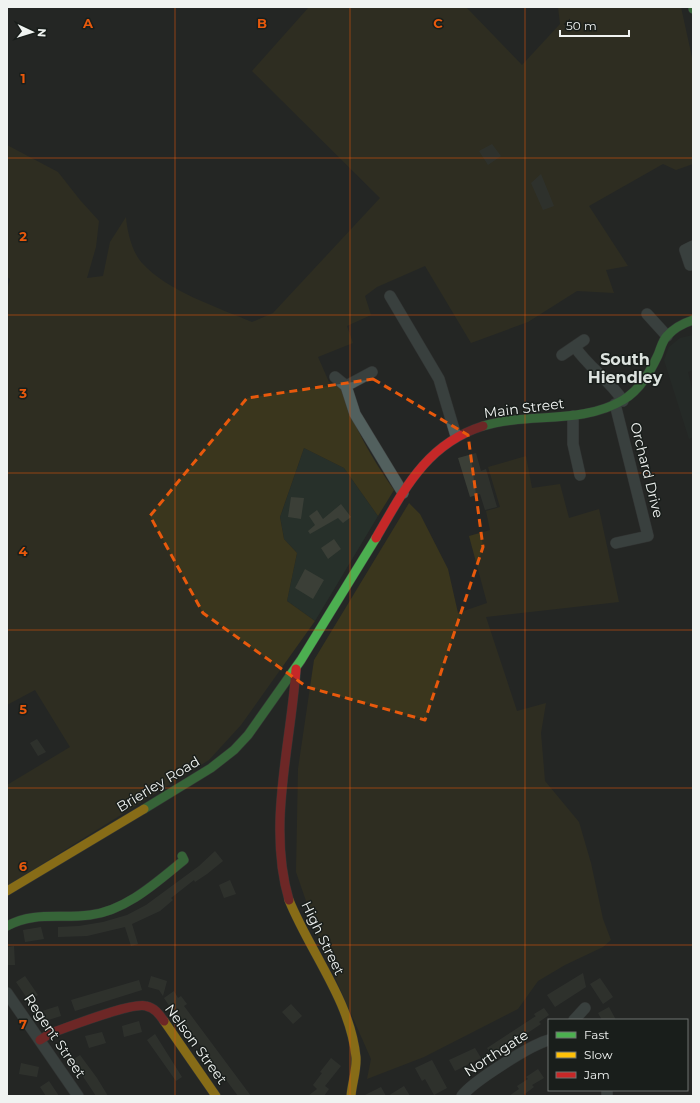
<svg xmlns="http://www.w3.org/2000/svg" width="700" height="1103" font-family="Montserrat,sans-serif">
  <rect width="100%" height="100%" fill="#242625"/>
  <path fill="#27302a" d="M693,335V370L688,372L693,393V437L689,439L664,360L669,347L680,338Z
    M304,448L344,468L378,516L315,621L287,601L297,553L284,539L280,517Z"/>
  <path fill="#3a361d" d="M309,7H466L522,65L560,24L558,7H681L693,62V164L676,170L663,164L589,206L628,266L606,270L614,293L577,291L528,322L471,343L425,266L377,287L365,296L371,315L347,326L353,343L318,357L329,382L341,387C354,428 370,455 394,490L378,516L344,468L304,448L280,517L284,539L297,553L287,601L315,621L241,725L209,760L7,886V785L70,747L35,690L7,705V290L10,279L7,277V145L58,172L80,200L99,221L96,247L87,278L103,276L110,242L126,217C127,231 132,252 142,263C167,291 217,307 252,322L273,313L380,198L252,71Z
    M526,456L532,488L560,484L569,518L599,509L619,602L486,617L517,711L546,703L541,733L545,781L579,822L591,863L603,919L611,940L603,947L565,965L538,981L518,1009L424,1057L367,1079L371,1059L323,950L296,872L298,769L314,660L409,503L420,514L448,569L458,613L487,603L469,536L490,530L486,511L500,507L488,467Z"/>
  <path fill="#3b3f37" d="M492,144L501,156L488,165L479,151Z
    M541,174L554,206L543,210L531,183Z
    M476,453L481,471L486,469L497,507L485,510L480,494L470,497L458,458Z
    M291,497L304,498L301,519L288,517Z
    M341,504L351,517L343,523L338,518L310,534L308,531L315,525L309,516L317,510L323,519Z
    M334,539L341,549L328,559L321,548Z
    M305,569L324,580L313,599L295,588Z
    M37,739L46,752L38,756L30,743Z
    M215,851L223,861L207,874L195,882L194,880L171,898L173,900L160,911L132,924L138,944L131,946L125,927L87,936L58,937V927L79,926L103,922L127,915L146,905L199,866Z
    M230,880L236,894L224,898L219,885Z
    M41,927L44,939L25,942L23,930Z
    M14,946L15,965H7V947Z
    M583,973L586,987L555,1007L547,995Z
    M25,976L38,995L29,1001L16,982Z
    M151,976L167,981L163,996L159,990L148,987Z
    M600,978L613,997L603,1004L590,984Z
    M139,980L142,990L75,1011L71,1000Z
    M174,991L178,998L181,996L187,1004L184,1006L251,1096H238L176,1012L174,1013L164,998Z
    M291,1004L302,1016L293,1024L282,1012Z
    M58,1006L61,1016L42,1022L39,1012Z
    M609,1007L616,1020H602L598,1013Z
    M544,1008L549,1015L539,1022L541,1024L493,1056L487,1048L536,1016L538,1019L534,1014Z
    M139,1021L142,1032L124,1037L122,1026Z
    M102,1032L106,1043L89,1048L85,1036Z
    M155,1034L182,1077L176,1081L147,1040Z
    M475,1048L481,1058L455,1071L449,1060Z
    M80,1055L97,1078L108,1096H96L82,1075L80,1077L69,1062Z
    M331,1058L341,1066L325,1086L329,1089L324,1096H308L317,1089L313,1085L322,1073L320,1072Z
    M432,1060L447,1088L434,1095L425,1079L422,1081L415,1068Z
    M21,1063L39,1067L37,1077L19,1074Z
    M538,1069L544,1078L532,1085L534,1087L522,1096H509L519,1089L517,1086L528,1079L526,1077Z
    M49,1081L59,1096H46L40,1087Z
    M404,1086L410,1096H388Z
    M381,1087L386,1096H363Z"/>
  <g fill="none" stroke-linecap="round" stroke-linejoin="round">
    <g stroke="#414342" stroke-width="12">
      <path id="street" d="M690,265L685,250L693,246
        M390,296L439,379L456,436
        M647,314L667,336
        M575,347C589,368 610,380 623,401
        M562,355L584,340
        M335,377L346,386L372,372
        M346,386L355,414L403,493
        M615,404L648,536L616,543
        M573,416V444L580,475
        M7,993L78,1096
        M574,1020L585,1008
        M462,1096C472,1082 532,1044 549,1040
        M607,1096V1090"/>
    </g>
    <g stroke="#414342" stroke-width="10">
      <path id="fast" d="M693,7V9
        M483,426C528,412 581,425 623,400C640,390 650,372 658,355C661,348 662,341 667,336C674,328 684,323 693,320
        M144,809L211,768L234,750L248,735L301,660L376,538
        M7,926C34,911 61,919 90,915C126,911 158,881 184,860L182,856"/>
    </g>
    <g stroke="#414342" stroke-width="10">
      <path id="slow" d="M7,891L144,809
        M289,900C310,952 350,1000 356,1057C357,1070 352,1083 351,1096
        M164,1021L216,1096"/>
    </g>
    <g stroke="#414342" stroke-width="10">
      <path id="jam" d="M376,538C404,490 426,444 483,426
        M289,900C267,826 291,744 296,669
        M40,1040L51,1033C69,1027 131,1002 146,1006C155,1008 159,1014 164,1021"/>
    </g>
    <use href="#street" stroke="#52605e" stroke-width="11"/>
    <use href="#fast" stroke="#4caf50" stroke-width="9"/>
    <use href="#slow" stroke="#ffc107" stroke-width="9"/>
    <use href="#jam" stroke="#c62828" stroke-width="9"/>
  </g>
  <path d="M0 0H700V1103H0ZM373,379L468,435L483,547L425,720L307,687L203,613L150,516L247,398Z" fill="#242625" fill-opacity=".55" fill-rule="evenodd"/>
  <path fill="none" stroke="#e8590c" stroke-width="3" stroke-dasharray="8 5" stroke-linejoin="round" d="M373,379L468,435L483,547L425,720L307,687L203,613L150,516L247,398Z"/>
  <path fill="none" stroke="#e8590c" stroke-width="1" stroke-opacity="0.55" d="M175,7V1096M350,7V1096M525,7V1096M7,158H693M7,315H693M7,473H693M7,630H693M7,788H693M7,945H693"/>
  <g text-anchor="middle" stroke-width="3" stroke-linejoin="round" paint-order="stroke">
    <g font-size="14" fill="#f0f3f1" stroke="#191e1b">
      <text transform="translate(524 408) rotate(-7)" y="5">Main Street</text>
      <text transform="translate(647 470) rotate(76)" y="5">Orchard Drive</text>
      <text transform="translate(158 784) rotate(-31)" y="5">Brierley Road</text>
      <text transform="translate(323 938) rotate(64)" y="5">High Street</text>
      <text transform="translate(55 1036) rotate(56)" y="5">Regent Street</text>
      <text transform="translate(196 1044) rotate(54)" y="5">Nelson Street</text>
      <text transform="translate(496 1053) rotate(-33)" y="5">Northgate</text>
    </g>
    <g font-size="16" font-weight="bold" fill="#dce2de" stroke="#191e1b">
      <text x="625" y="365">South<tspan x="625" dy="18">Hiendley</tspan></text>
    </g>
  </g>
  <g font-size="13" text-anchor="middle" font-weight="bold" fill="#e8590c" stroke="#191e1b" stroke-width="3" stroke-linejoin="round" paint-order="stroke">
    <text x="88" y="28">A</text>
    <text x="262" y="28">B</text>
    <text x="438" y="28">C</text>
    <text x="23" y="83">1</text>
    <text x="23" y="241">2</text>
    <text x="23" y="398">3</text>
    <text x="23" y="556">4</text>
    <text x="23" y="714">5</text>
    <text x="23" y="871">6</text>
    <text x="23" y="1029">7</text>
  </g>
  <rect width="700" height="1103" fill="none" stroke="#f0f3f1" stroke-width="16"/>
  <rect x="548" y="1019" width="140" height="72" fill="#191e1b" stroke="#6f7371"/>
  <rect x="556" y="1032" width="20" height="6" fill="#4caf50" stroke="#6f7371"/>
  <text x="584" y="1039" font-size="12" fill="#f0f3f1">Fast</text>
  <rect x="556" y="1052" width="20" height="6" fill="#ffc107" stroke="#6f7371"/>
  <text x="584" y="1059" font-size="12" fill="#f0f3f1">Slow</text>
  <rect x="556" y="1072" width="20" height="6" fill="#c62828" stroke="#6f7371"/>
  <text x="584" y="1079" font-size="12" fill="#f0f3f1">Jam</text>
  <g transform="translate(32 32) rotate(94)" stroke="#191e1b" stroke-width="3" paint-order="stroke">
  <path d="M0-3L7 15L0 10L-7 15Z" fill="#f0f3f1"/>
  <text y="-6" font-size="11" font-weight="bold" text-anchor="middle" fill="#f0f3f1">N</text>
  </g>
  <path d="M560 30v6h69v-6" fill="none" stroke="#f0f3f1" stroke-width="2"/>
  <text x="566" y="30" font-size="12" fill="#f0f3f1" stroke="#191e1b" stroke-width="3" paint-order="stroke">50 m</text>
</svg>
